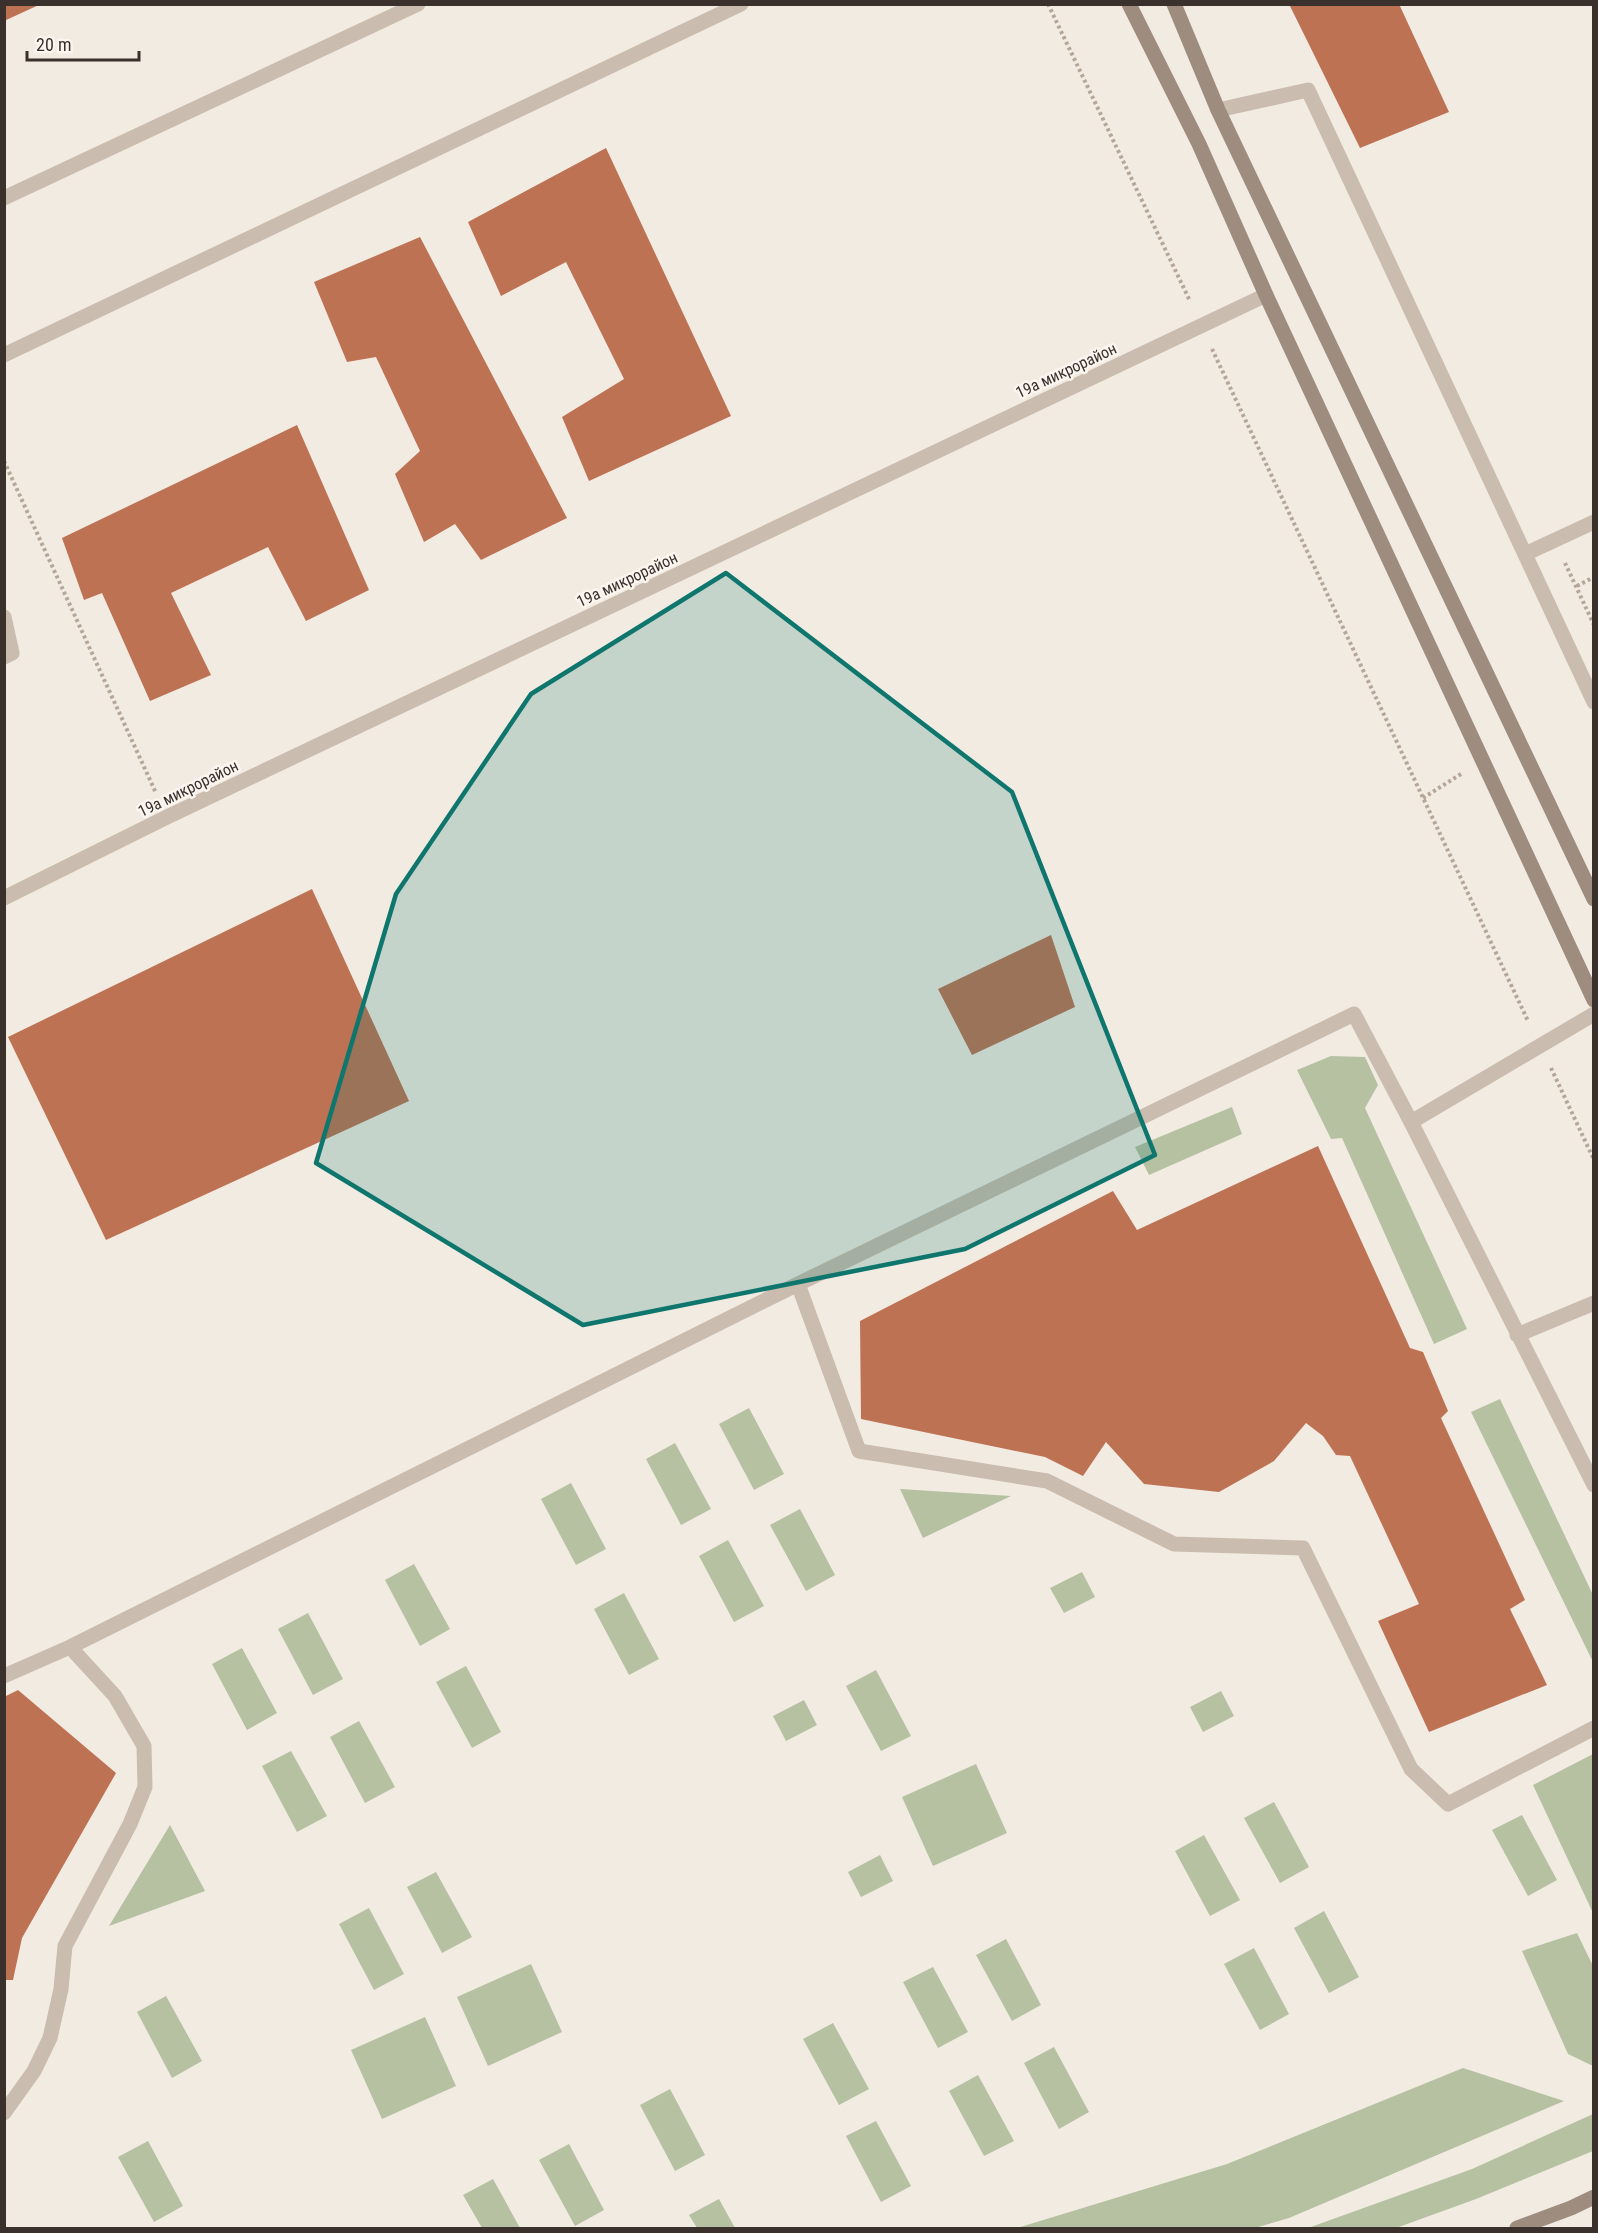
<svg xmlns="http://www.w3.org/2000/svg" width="1598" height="2233" font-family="'Roboto Condensed',sans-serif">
  <rect width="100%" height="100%" fill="#f2ebe2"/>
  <path fill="#b6c1a2" d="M1331,1056L1365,1057L1378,1085L1365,1108L1467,1329L1434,1344L1342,1138L1331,1139L1297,1070Z
    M1232,1107L1242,1134L1149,1175L1135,1147Z
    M1500,1399L1593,1595V1662L1471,1412Z
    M749,1408L784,1474L754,1490L719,1424Z
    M675,1443L711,1509L681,1525L646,1459Z
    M571,1483L606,1549L576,1565L541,1499Z
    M900,1489L1011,1496L923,1538Z
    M800,1509L835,1575L806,1591L770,1525Z
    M728,1540L764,1606L734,1622L699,1556Z
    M414,1564L450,1629L420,1646L385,1580Z
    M1082,1572L1095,1597L1064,1613L1050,1588Z
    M624,1593L659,1659L629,1675L594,1609Z
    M308,1613L343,1679L313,1695L278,1629Z
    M242,1648L277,1713L247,1730L212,1664Z
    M466,1666L501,1732L472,1748L436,1682Z
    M876,1670L911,1736L881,1751L846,1686Z
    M1221,1691L1234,1716L1203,1732L1190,1707Z
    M804,1700L817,1725L786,1741L773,1716Z
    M359,1721L395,1787L365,1803L330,1737Z
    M291,1751L327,1816L297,1832L262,1766Z
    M1593,1754V1913L1533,1785Z
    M976,1764L1007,1833L933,1866L902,1797Z
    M1274,1802L1309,1867L1280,1883L1244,1818Z
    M1522,1815L1557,1880L1528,1896L1492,1830Z
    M170,1825L205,1891L109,1926Z
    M1204,1835L1240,1900L1210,1916L1175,1851Z
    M880,1855L893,1881L861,1897L848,1872Z
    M436,1872L472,1937L442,1953L407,1887Z
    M369,1908L404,1974L374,1990L339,1924Z
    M1324,1911L1359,1977L1329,1993L1294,1928Z
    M1577,1933L1593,1966V2066L1568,2054L1522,1951Z
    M1006,1939L1041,2005L1012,2021L976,1955Z
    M1254,1948L1289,2014L1260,2030L1224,1964Z
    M531,1964L562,2032L488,2066L457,1997Z
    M933,1967L968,2032L938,2048L903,1982Z
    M166,1996L202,2061L172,2078L137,2012Z
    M425,2017L456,2086L382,2119L351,2050Z
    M833,2023L869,2089L839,2105L803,2039Z
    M1054,2047L1089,2112L1059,2129L1024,2063Z
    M1463,2068L1564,2101L1289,2218L1255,2228H1017L1227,2164Z
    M978,2075L1014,2141L984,2156L949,2091Z
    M670,2089L705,2155L675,2171L640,2105Z
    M1593,2114V2151L1476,2199L1396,2228H1308L1472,2169Z
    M876,2121L911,2186L881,2202L846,2136Z
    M148,2141L183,2206L154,2222L118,2157Z
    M569,2144L604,2210L575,2226L539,2160Z
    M493,2179L520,2228H482L463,2195Z
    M719,2199L735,2228H697L689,2215Z"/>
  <path fill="#be7254" d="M4,4H41L4,21Z
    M1289,4H1399L1449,112L1360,148Z
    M606,148L731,416L589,481L562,417L624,379L566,262L501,296L468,222Z
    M420,237L567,518L481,560L455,524L424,542L395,474L420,451L376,357L347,362L314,282Z
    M297,425L369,590L306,621L268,547L171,593L211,675L150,701L102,593L84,600L62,538Z
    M312,889L409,1101L106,1240L8,1037Z
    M1051,935L1075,1007L972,1055L938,989Z
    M1318,1146L1410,1348L1423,1352L1448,1411L1441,1418L1525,1600L1510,1609L1547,1685L1429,1732L1378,1621L1419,1604L1350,1456L1336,1455L1323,1436L1306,1423L1274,1461L1219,1492L1144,1484L1106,1442L1083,1476L1045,1457L861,1419L860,1321L1113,1191L1137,1230Z
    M18,1690L116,1773L22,1938L13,1980H4V1697Z"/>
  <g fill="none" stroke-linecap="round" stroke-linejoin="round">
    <path stroke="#b6a698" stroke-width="4" stroke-dasharray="3 3" stroke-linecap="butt" d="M1048,4L1190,301
      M1212,349L1528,1021
      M4,461L156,793
      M1565,563L1594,625
      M1577,586L1594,577
      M1423,798L1461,774
      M1551,1068L1594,1160"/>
    <path stroke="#cabcae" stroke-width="15" d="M4,198L418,4
      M4,355L741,4
      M4,617L12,653L4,657
      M1411,1122L1594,1014
      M1517,1335L1594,1303
      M1594,1485L1411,1122L1354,1014L798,1284L859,1451L1047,1481L1174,1544L1303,1548L1411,1769L1448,1804L1594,1728
      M4,1676L70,1647L798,1284
      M4,2113L34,2071L50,2038L61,1989L65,1946L130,1824L145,1787L144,1746L115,1696L70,1647"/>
    <path stroke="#cabcae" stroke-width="15" d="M1218,110L1308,90L1594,702
      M1525,554L1594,522
      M4,898L167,817L1266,295"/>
    <path stroke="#9e8c7f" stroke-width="15" d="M1129,4L1199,144L1266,295L1594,1000
      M1174,4L1218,110L1594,899
      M1517,2228L1571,2208L1594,2197"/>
  </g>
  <path fill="#0f766e" fill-opacity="0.2" stroke="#0f766e" stroke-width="4.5" stroke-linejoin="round" d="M726,573L1012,792L1155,1155L965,1249L583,1325L316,1163L396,894L531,694Z"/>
  <g text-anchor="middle" stroke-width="5" stroke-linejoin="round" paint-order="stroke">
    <g font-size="16" fill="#3a312c" stroke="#faf5ef">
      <text transform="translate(1066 370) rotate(-25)" y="6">19а микрорайон</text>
      <text transform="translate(627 579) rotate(-25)" y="6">19а микрорайон</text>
      <text transform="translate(188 788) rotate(-26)" y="6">19а микрорайон</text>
    </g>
  </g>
  <rect width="1598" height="2233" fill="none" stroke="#3a312c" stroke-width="12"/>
  <path d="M27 51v9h112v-9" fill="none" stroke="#3a312c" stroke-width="3"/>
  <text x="36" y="51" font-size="18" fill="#3a312c" stroke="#faf5ef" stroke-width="4.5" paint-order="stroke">20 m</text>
</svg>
